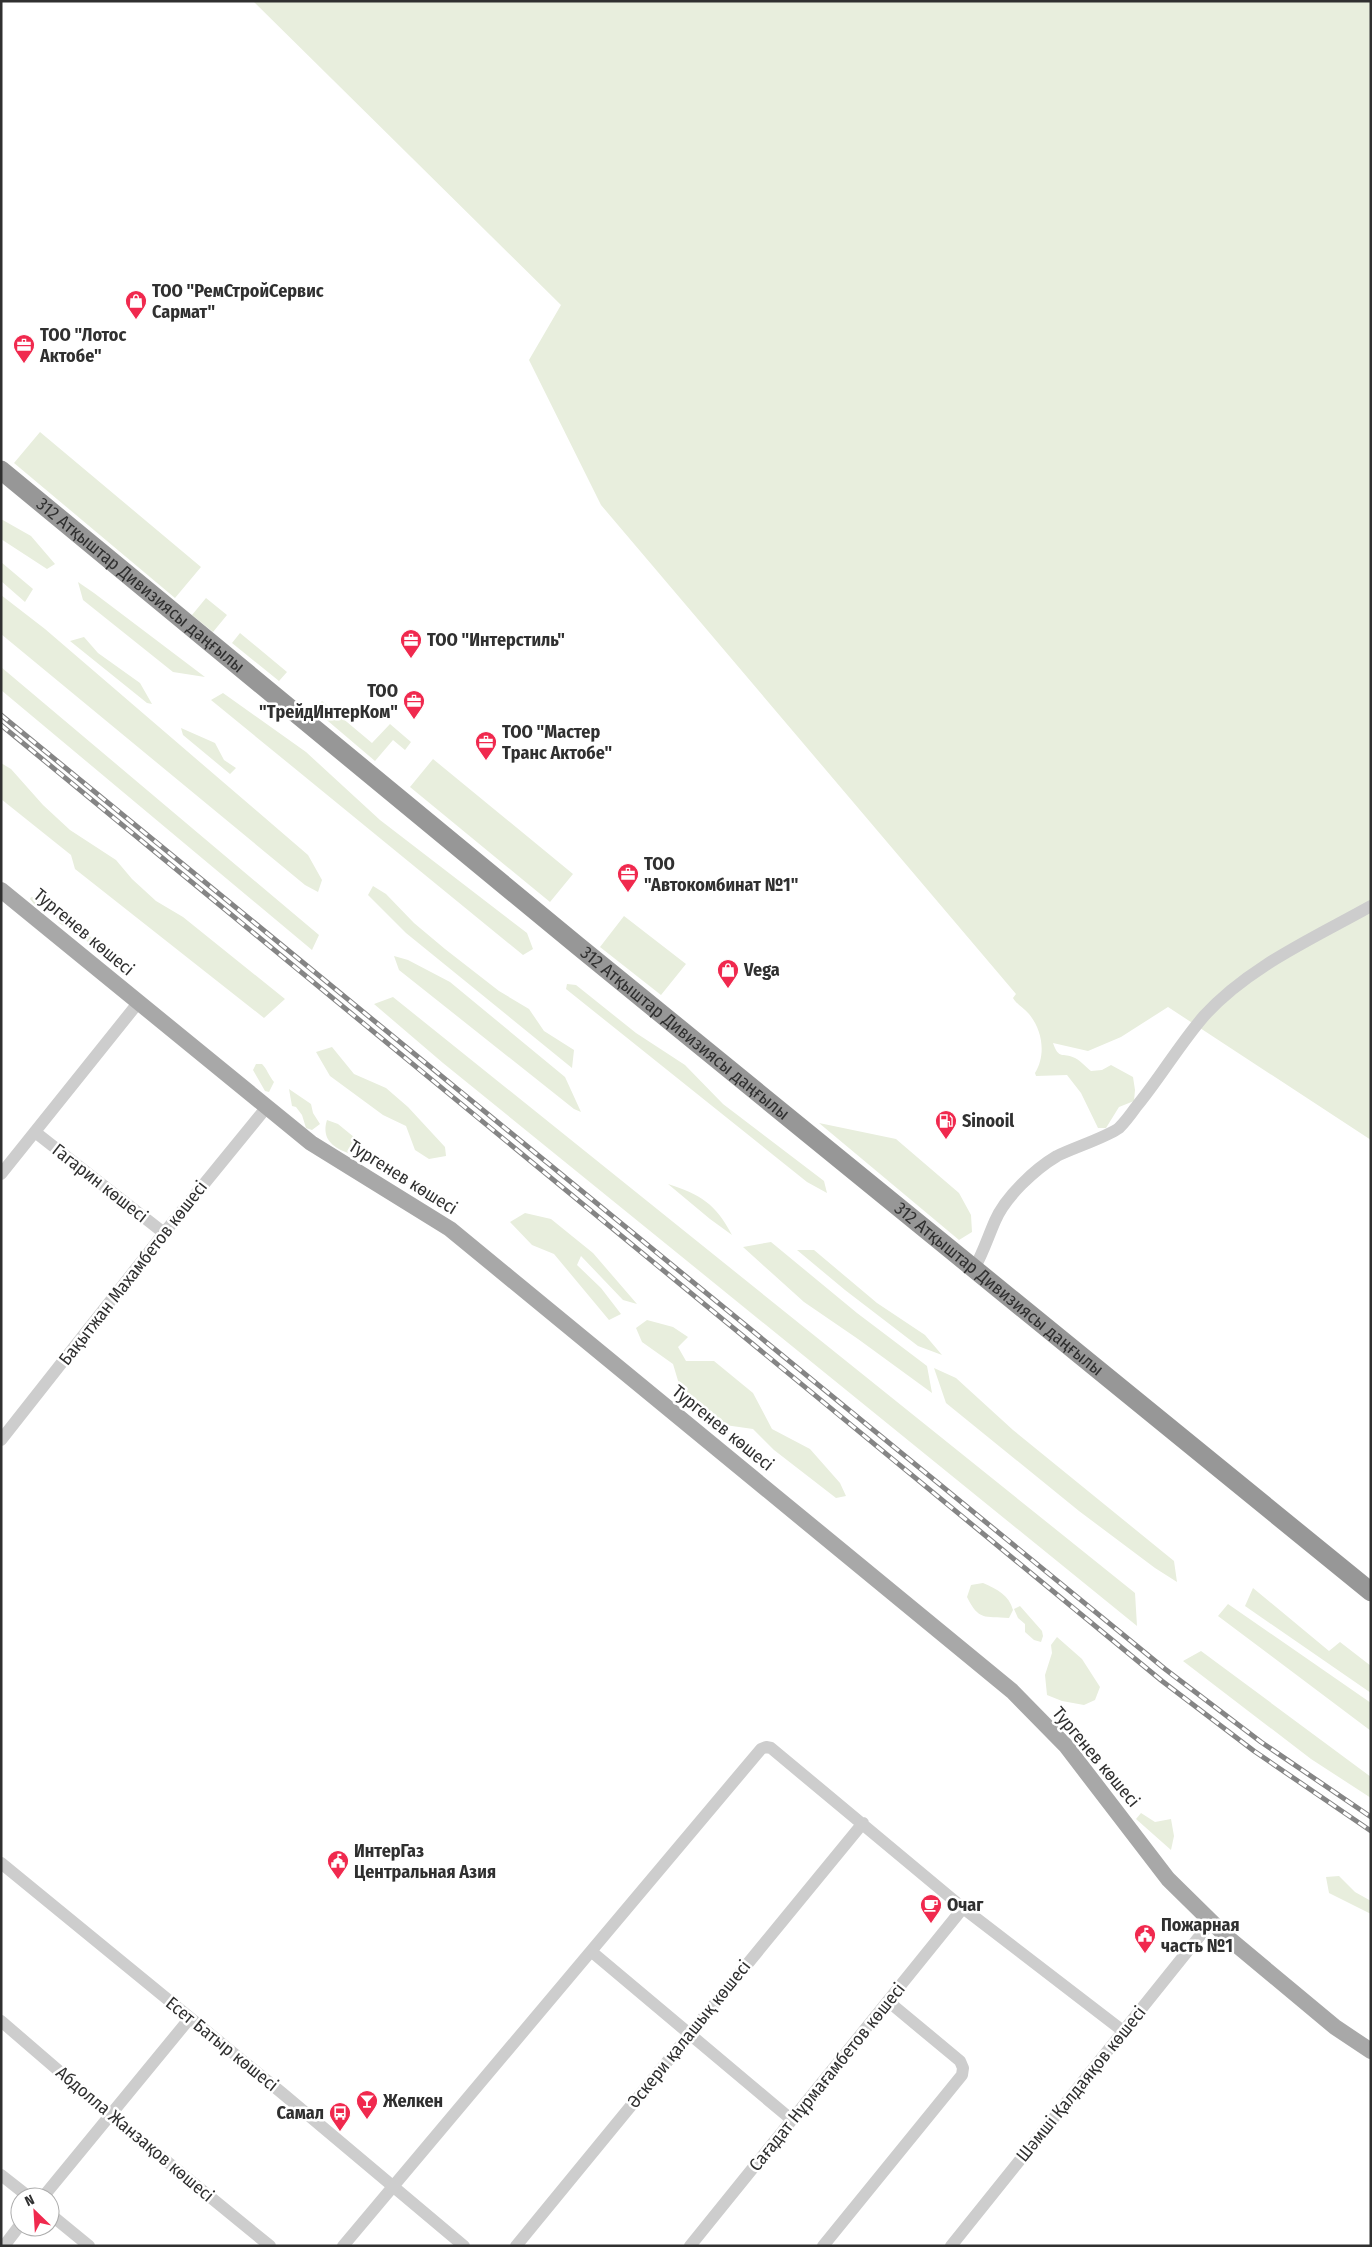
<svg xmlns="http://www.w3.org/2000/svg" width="1372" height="2247" font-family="'Fira Sans Condensed',sans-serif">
  <rect width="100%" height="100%" fill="#fff"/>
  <path fill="#e8eedd" d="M253,1H1371V1140L1168,1007L1121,1037L1088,1051L1053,1043C1059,1060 1062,1052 1075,1058C1081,1061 1086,1067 1091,1071L1102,1070L1111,1065L1133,1077L1135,1090L1134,1101L1119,1107L1106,1128H1098L1081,1093L1067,1075L1036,1076L1035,1073C1046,1055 1043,1031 1029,1014C1024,1008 1017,1005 1013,998L1016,994L601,505L529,360L561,305Z
    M40,432L201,567L175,598L14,463Z
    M1,519L31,536L55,564L47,569L4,541L1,539Z
    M1,562L33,589L25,602L1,581Z
    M78,582L94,593L205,677L173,672L83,600Z
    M1,595L45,629L308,855L322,880L318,892L305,885L1,634Z
    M206,598L227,615L213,632L192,615Z
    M240,633L287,672L279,681L232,643Z
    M84,637L98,653L140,683L152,704L147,703L70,641Z
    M1,667L319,935L312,950L1,690Z
    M223,693L306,752L380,820L527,933L533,949L523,955L211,700Z
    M322,701L372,743L390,724L411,742L405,750L393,740L375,761L315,710Z
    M181,728L215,743L224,760L236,768L230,774L183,735Z
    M433,759L573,874L550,902L410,787Z
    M1,763L11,769L43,805L70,830L116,860L132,879L156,901L183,917L285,999L264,1018L75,869L71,855L1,799Z
    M373,886L386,894L414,923L445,949L499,991L529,1009L544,1031L574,1050L572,1068L406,933L368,895Z
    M40,895L49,904L65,912L88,935L108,949L107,954L100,952L83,938L59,923L55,916L34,904L30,899L31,897L36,898Z
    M624,916L686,964L661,995L600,947Z
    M394,956L408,960L450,982L565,1077L581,1112L574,1109L399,970Z
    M567,984L576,985L636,1033L685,1065L723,1104L824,1181L827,1193L807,1182L566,989Z
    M393,997L1135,1593L1137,1626L443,1063L374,1004Z
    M332,1047L354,1074L386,1088L408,1107L445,1147L446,1156L429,1159L415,1150L406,1126L383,1115L330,1076L316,1052Z
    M256,1064H262C267,1069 269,1076 274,1082L269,1092L265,1091L253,1070Z
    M289,1089L311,1104L313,1113L320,1124L312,1130L306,1128L302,1115L296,1107L292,1106Z
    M327,1120L338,1124L360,1142V1147L351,1154C333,1148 321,1139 327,1120Z
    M819,1123L896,1139L959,1193L971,1215L972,1232L959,1240Z
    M668,1184C701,1195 715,1203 732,1235L710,1219Z
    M525,1213L551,1219L593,1253L637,1304L623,1300L581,1256L577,1265L601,1288L621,1314L609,1320L554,1254L532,1245L510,1222Z
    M771,1242L857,1313L927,1366L932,1393L858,1339L804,1302L743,1247Z
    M797,1250H814L877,1303L925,1335L942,1355L918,1346L845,1290Z
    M647,1320L673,1327L688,1337L678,1347L686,1361H714L753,1393L772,1429L810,1449L840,1483L846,1496L836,1498L774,1450L753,1429L725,1425L695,1400L679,1384L673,1364L642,1342L636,1328Z
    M934,1368L956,1378L1013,1430L1174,1561L1177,1582L1155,1568L1079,1511L946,1403Z
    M983,1583C997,1589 1009,1595 1013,1610L1009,1618C984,1616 979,1621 967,1597L971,1585Z
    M1253,1588L1329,1651L1340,1642L1371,1666V1693L1245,1606Z
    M1228,1604L1371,1703V1731L1218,1616Z
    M1020,1606L1042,1631L1043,1636L1041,1642L1034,1640L1025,1632V1624L1018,1618L1014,1609Z
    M1057,1637L1082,1659L1100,1687L1095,1700L1084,1705L1062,1701L1047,1695L1045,1675L1052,1653L1051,1645Z
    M1201,1651L1371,1777V1798L1311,1759L1183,1661Z
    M1141,1813L1155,1822L1171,1819L1174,1836L1171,1850L1136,1819Z
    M1339,1876L1355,1892L1371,1901V1914L1329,1893L1326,1877Z"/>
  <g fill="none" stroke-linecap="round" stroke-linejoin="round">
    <path stroke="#cdcdcd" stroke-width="12" d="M35,1132L164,1233
      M1,1174L138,1003
      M974,1269C983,1253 988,1237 995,1221C1005,1197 1035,1169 1057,1156C1073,1148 1107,1137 1119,1128C1125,1122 1131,1114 1136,1107C1160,1078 1179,1045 1204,1016C1248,967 1314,938 1371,906
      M1,1440L164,1233L266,1108
      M1,1863L282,2093L464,2246
      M592,1952L792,2120
      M1,2021L110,2115L270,2246
      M1,2175L29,2197
      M43,2197L190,2018
      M50,2214L89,2246
      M4,2246L20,2225
      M343,2246L761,1749L766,1747L771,1748L963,1908L1123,2031
      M516,2246L863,1823
      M690,2246L963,1908
      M823,2246L962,2075L963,2068L960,2061L889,2002
      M951,2246L1211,1922"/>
    <path stroke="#a8a8a8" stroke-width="16" d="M1,890L311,1143L450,1229L1012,1691L1066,1746L1168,1879L1227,1937L1335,2027L1371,2051"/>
    <path stroke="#979797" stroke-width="19" id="s1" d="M1,470L578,946L1371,1592"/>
    <g stroke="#858585" stroke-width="5">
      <path id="rail" d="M1,715L1165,1669L1261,1742L1371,1817
        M1,725L1162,1681L1254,1751L1371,1831"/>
    </g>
    <use href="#rail" stroke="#fff" stroke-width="3" stroke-dasharray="9" stroke-linecap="butt"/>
  </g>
  <defs>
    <g id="shop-pin" transform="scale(1.125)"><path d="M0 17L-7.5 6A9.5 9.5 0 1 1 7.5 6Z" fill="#f0294e" stroke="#fff"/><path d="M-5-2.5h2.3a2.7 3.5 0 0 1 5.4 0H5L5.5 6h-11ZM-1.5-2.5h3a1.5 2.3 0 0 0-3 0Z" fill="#fff"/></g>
    <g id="office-pin" transform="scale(1.125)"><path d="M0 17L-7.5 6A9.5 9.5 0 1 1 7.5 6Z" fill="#f0294e" stroke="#fff"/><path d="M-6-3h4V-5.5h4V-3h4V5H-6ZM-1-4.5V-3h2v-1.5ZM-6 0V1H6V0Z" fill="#fff"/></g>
    <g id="fuel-pin" transform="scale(1.125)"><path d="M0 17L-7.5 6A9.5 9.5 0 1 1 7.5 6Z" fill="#f0294e" stroke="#fff"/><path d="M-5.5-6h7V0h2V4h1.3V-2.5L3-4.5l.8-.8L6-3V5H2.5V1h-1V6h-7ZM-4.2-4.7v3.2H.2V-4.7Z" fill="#fff"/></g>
    <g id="civic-pin" transform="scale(1.125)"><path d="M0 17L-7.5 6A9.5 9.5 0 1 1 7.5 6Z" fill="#f0294e" stroke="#fff"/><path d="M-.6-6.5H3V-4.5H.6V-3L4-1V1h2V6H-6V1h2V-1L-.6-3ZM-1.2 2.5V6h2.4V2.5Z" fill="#fff"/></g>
    <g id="cafe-pin" transform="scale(1.125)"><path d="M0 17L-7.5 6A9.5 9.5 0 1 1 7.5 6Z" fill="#f0294e" stroke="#fff"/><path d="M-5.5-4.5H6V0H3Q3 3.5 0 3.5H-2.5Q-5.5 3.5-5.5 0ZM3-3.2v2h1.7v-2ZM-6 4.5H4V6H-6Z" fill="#fff"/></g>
    <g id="bar-pin" transform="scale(1.125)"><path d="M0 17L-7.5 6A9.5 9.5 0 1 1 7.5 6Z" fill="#f0294e" stroke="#fff"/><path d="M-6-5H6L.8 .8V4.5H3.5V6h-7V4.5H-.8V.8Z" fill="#fff"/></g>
    <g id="bus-pin" transform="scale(1.125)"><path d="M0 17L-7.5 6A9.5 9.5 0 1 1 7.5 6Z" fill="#f0294e" stroke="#fff"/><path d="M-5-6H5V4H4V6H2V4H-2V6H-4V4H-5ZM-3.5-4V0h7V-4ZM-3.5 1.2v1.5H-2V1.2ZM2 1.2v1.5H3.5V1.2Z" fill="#fff"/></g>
  </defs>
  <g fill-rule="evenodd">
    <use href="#shop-pin" x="136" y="301"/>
    <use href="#office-pin" x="24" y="345"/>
    <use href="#office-pin" x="411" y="640"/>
    <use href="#office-pin" x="414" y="701"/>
    <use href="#office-pin" x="486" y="742"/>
    <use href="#office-pin" x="628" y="874"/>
    <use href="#shop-pin" x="728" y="970"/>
    <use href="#fuel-pin" x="946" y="1121"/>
    <use href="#civic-pin" x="338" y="1861"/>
    <use href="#cafe-pin" x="931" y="1905"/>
    <use href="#civic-pin" x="1145" y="1935"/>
    <use href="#bar-pin" x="367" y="2101"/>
    <use href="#bus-pin" x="340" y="2113"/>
  </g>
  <g text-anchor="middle" stroke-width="5" stroke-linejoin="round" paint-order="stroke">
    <g font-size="18" font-weight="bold" fill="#303030" stroke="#fff" text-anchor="start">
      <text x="152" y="297">ТОО "РемСтройСервис<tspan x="152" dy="21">Сармат"</tspan></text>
      <text x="40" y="341">ТОО "Лотос<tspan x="40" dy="21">Актобе"</tspan></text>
      <text x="427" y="646">ТОО "Интерстиль"</text>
      <text x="398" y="697" text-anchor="end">ТОО<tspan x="398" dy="21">"ТрейдИнтерКом"</tspan></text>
      <text x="502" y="738">ТОО "Мастер<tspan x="502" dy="21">Транс Актобе"</tspan></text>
      <text x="644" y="870">ТОО<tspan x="644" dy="21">"Автокомбинат №1"</tspan></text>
      <text x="744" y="976">Vega</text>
      <text x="962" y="1127">Sinooil</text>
      <text x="354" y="1857">ИнтерГаз<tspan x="354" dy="21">Центральная Азия</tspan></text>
      <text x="947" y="1911">Очаг</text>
      <text x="1161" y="1931">Пожарная<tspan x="1161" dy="21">часть №1</tspan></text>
      <text x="383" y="2107">Желкен</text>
      <text x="324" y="2119" text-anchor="end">Самал</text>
    </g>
    <g font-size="18" fill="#303030" stroke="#fff">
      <text dy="6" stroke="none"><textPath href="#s1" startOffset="181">312 Атқыштар Дивизиясы даңғылы</textPath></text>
      <text transform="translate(84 932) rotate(40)" y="6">Тургенев көшесі</text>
      <text dy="6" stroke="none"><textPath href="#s1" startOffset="886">312 Атқыштар Дивизиясы даңғылы</textPath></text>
      <text transform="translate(403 1177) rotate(32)" y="6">Тургенев көшесі</text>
      <text transform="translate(100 1183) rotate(38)" y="6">Гагарин көшесі</text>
      <text transform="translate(133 1273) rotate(-52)" y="6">Бақытжан Махамбетов көшесі</text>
      <text dy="6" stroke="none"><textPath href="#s1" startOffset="1291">312 Атқыштар Дивизиясы даңғылы</textPath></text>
      <text transform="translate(723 1428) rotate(39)" y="6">Тургенев көшесі</text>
      <text transform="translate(1096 1757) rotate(50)" y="6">Тургенев көшесі</text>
      <text transform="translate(689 2034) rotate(-51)" y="6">Әскери қалашық көшесі</text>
      <text transform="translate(222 2044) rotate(39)" y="6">Есет Батыр көшесі</text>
      <text transform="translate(827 2077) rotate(-51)" y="6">Сағадат Нұрмағамбетов көшесі</text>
      <text transform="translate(1081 2084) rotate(-51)" y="6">Шәмші Қалдаяқов көшесі</text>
      <text transform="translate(135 2134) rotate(40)" y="6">Абдолла Жанзақов көшесі</text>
    </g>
  </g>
  <rect width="1372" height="2247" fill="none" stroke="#303030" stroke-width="5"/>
  <g transform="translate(35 2212) rotate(335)"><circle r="24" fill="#ffffff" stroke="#acacac"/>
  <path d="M0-4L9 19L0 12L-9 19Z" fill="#f0294e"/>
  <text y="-8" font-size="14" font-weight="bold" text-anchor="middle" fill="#303030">N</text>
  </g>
</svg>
